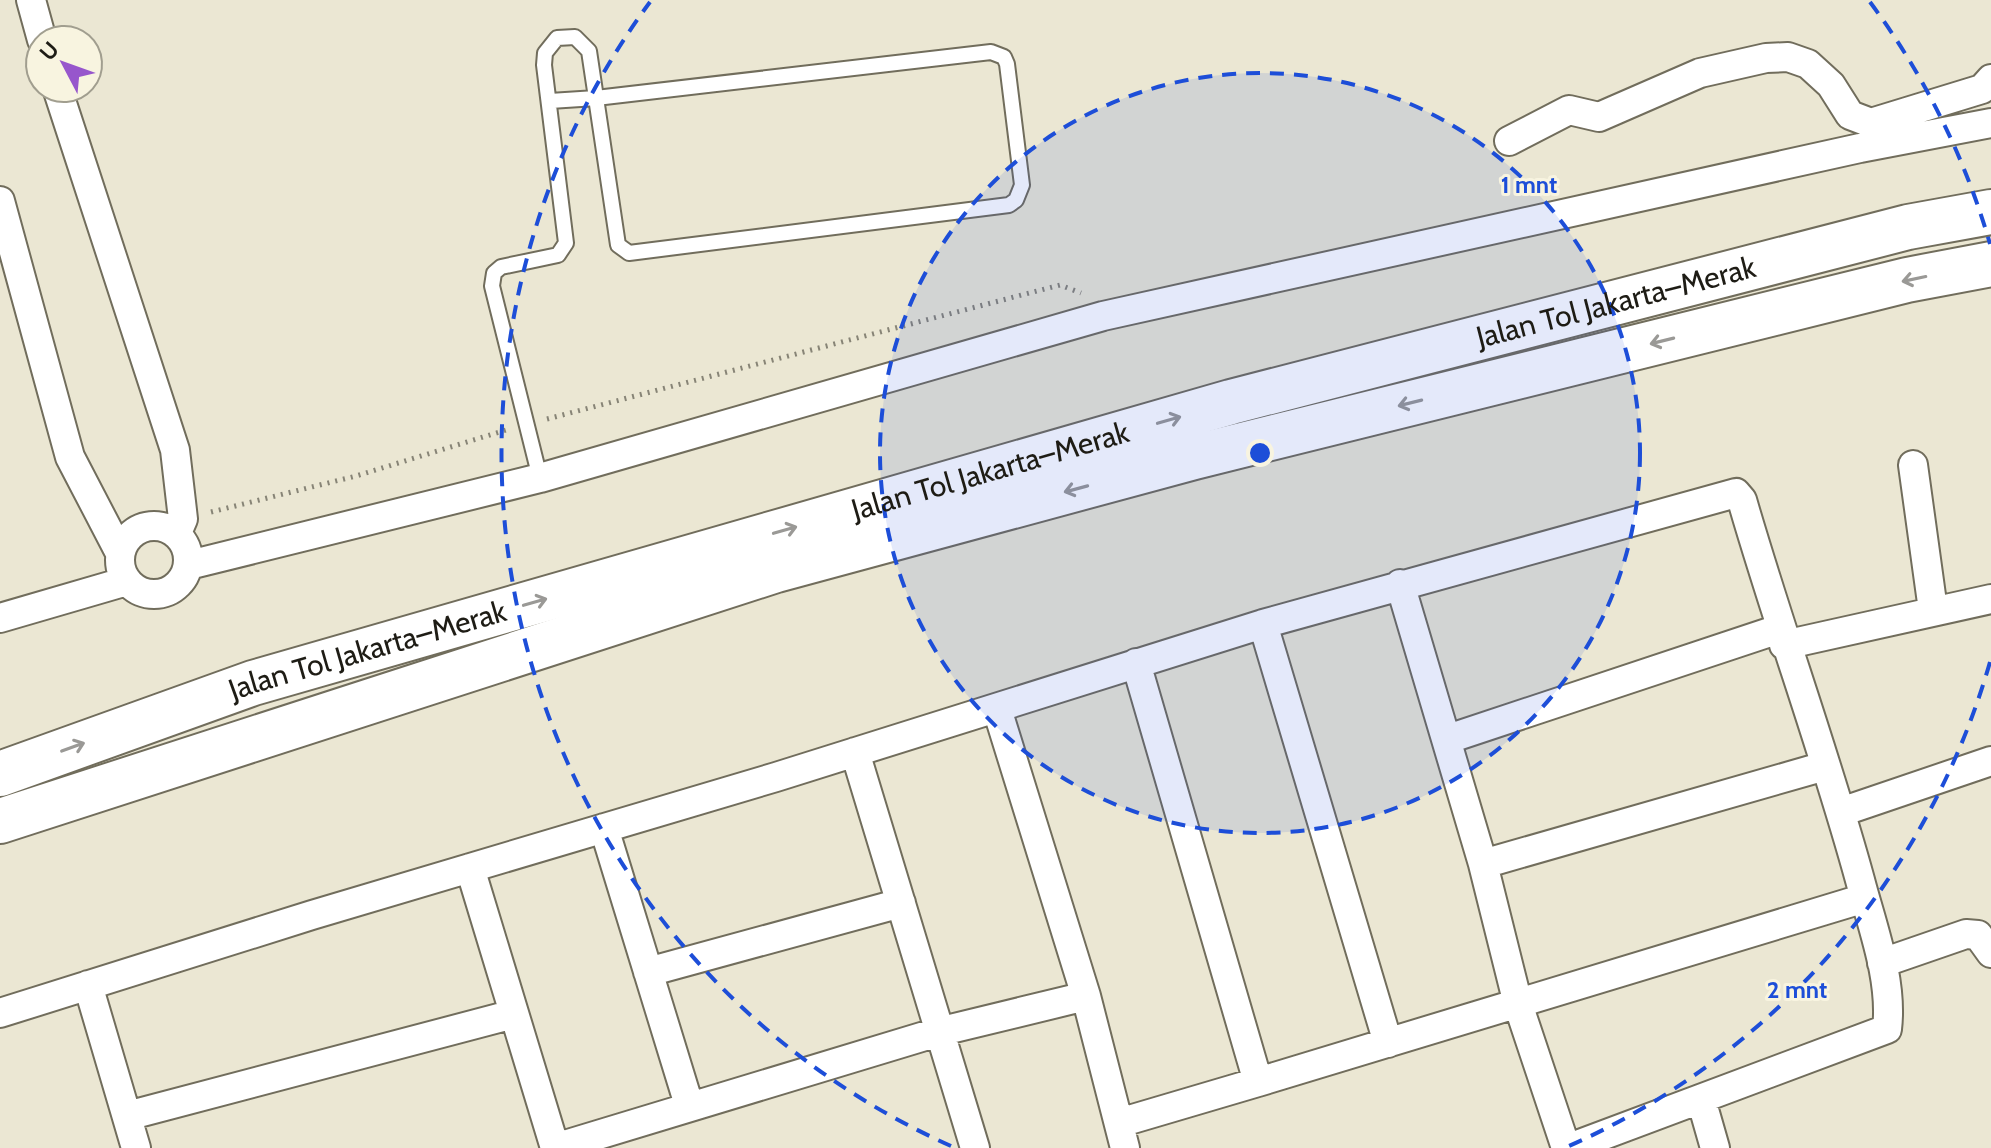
<svg xmlns="http://www.w3.org/2000/svg" width="1991" height="1148" font-family="Cabin,sans-serif">
  <rect width="100%" height="100%" fill="#ebe7d3"/>
  <g fill="none" stroke-linecap="round" stroke-linejoin="round">
    <g stroke="#716d5c" stroke-width="18">
      <path id="lane" d="M540,478L492,286L494,273L501,267L558,255L566,243L544,65L545,53L557,38L575,37L589,51L618,245L629,253L1009,205L1016,200L1022,185L1007,64L1004,57L991,52L596,98L550,101"/>
    </g>
    <g stroke="#716d5c" stroke-width="32">
      <path id="street" d="M31,0L42,40
        M57,88L175,450L183,519L177,533
        M1509,141L1569,110L1599,117L1700,73L1766,58L1788,57L1808,64L1831,85L1850,115L1871,123L1982,89L1991,79
        M0,201L70,457L120,553
        M1913,465L1933,610
        M120 560a34 34 0 1 1 68 0a34 34 0 1 1-68 0Z
        M189,565L540,478L1103,316L1860,148L1991,123
        M1400,584L1483,864L1518,1004L1566,1148
        M0,618L127,581
        M1263,624L1388,1043
        M1784,645L1991,599
        M997,709L1086,996L1125,1148
        M1448,739L1779,629
        M855,752L975,1148
        M1841,812L1991,761
        M604,828L689,1105
        M1483,864L1825,766
        M470,868L555,1148L938,1032L1086,996
        M1882,963L1966,934L1978,935L1991,953
        M648,972L901,903
        M88,985L136,1148
        M0,1013L312,915L776,777L1263,624L1736,493L1742,500C1779,628 1825,752 1860,880C1872,926 1893,980 1887,1029L1569,1148
        M1258,1082L1865,898
        M1701,1099L1715,1148
        M127,1116L514,1014
        M1119,1123L1258,1082L1136,663"/>
    </g>
    <g stroke="#716d5c" stroke-width="48">
      <g id="highway">
        <path id="s1" d="M0,774L253,683L1231,402L1908,227L1991,212"/>
        <path d="M0,821L776,570L1194,457L1907,280L1991,264"/>
      </g>
    </g>
    <path stroke="#878476" stroke-width="5" stroke-dasharray="2 6" stroke-linecap="butt" d="M547,419L1060,285L1081,293
      M211,512L356,476L506,430"/>
    <use href="#lane" stroke="#fff" stroke-width="14"/>
    <use href="#street" stroke="#fff" stroke-width="28"/>
    <use href="#highway" stroke="#fff" stroke-width="44"/>
  </g>
  <defs><path id="oneway-shaft" d="M-6 0H5M1.5-3L5.5 0L1.5 3" fill="none" stroke-width="1.6" stroke-linecap="round" stroke-linejoin="round" transform="scale(2)"/></defs>
  <g stroke="#9a9996">
    <use href="#oneway-shaft" transform="translate(1914 279) rotate(168)"/>
    <use href="#oneway-shaft" transform="translate(1662 341) rotate(166)"/>
    <use href="#oneway-shaft" transform="translate(1410 403) rotate(166)"/>
    <use href="#oneway-shaft" transform="translate(1169 420) rotate(-16)"/>
    <use href="#oneway-shaft" transform="translate(1076 489) rotate(165)"/>
    <use href="#oneway-shaft" transform="translate(785 530) rotate(-16)"/>
    <use href="#oneway-shaft" transform="translate(535 602) rotate(-16)"/>
    <use href="#oneway-shaft" transform="translate(73 747) rotate(-20)"/>
  </g>
  <circle cx="1260" cy="453" r="380" fill="#1d4ed8" fill-opacity=".12"/>
  <g fill="none" stroke="#1d4ed8" stroke-width="4" stroke-dasharray="14 10">
    <circle cx="1260" cy="453" r="380"/>
    <path d="M1990 662A759 759 0 0 1 1569 1146M951 1146A759 759 0 0 1 650 2M1870 2A759 759 0 0 1 1990 244"/>
  </g>
  <g text-anchor="middle" stroke-width="6" stroke-linejoin="round" paint-order="stroke">
    <g font-size="30" fill="#1e1c15" stroke="#f8f4e0">
      <text dy="10" stroke="none"><textPath href="#s1" startOffset="1684">Jalan Tol Jakarta–Merak</textPath></text>
      <text dy="10" stroke="none"><textPath href="#s1" startOffset="1036">Jalan Tol Jakarta–Merak</textPath></text>
      <text dy="10" stroke="none"><textPath href="#s1" startOffset="388">Jalan Tol Jakarta–Merak</textPath></text>
    </g>
  </g>
  <circle cx="1260" cy="453" r="12" fill="#1d4ed8" stroke="#f8f4e0" stroke-width="4"/>
  <g font-size="24" text-anchor="middle" font-weight="bold" fill="#1d4ed8" stroke="#f8f4e0" stroke-width="6" stroke-linejoin="round" paint-order="stroke">
    <text x="1529" y="193">1 mnt</text>
    <text x="1797" y="998">2 mnt</text>
  </g>
  <g transform="translate(64 64) rotate(311)"><circle r="38" fill="#f8f4e0" stroke="#a19e8f" stroke-width="2"/>
  <path d="M0-6L14 30L0 20L-14 30Z" fill="#9756cc"/>
  <text y="-12" font-size="22" font-weight="bold" text-anchor="middle" fill="#1e1c15">U</text>
  </g>
</svg>
